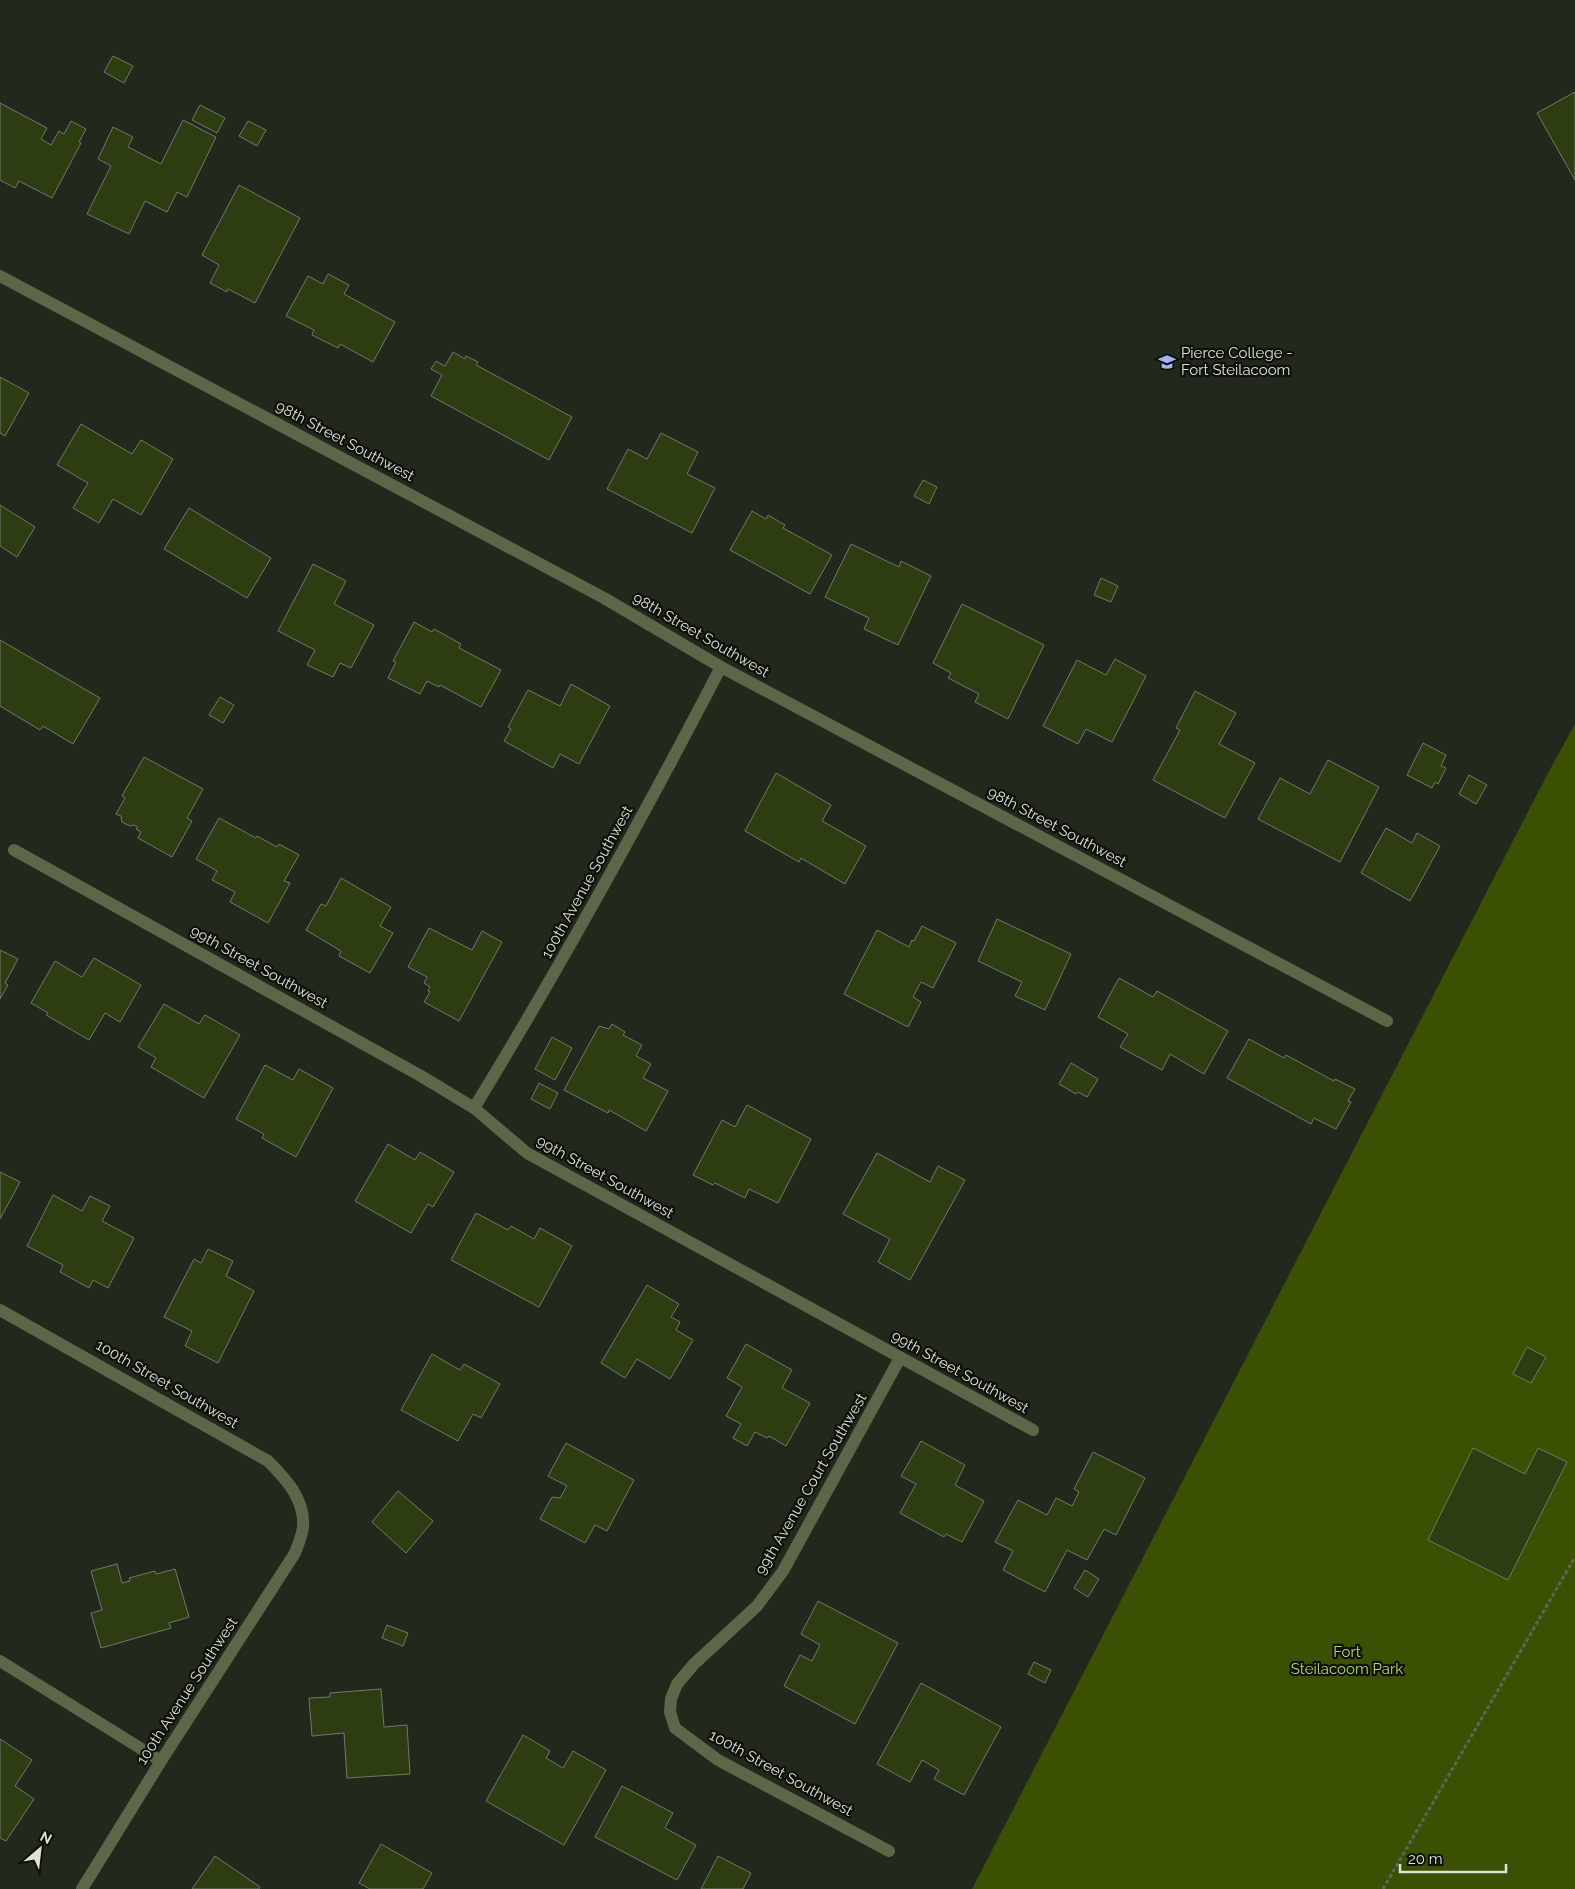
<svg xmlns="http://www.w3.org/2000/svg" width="1575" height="1889" font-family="Raleway,sans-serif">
  <rect width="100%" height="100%" fill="#23281c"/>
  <path fill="#3b5003" d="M1575,724V1889H972L1547,775Z"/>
  <path fill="#2e3c12" stroke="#727869" d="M113,56L133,66L124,83L104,72Z
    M1575,92V180L1537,113Z
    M0,103L47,128L41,139L51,145L59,131L64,134L71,121L86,129L79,142L81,143L52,198L19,181L15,188L0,180Z
    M200,105L225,118L217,133L192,120Z
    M183,120L216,137L187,197L177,192L167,212L145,201L129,234L87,214L111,166L98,159L113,127L133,137L128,147L161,164Z
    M248,121L266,130L257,146L239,136Z
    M239,185L300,218L255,303L228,289L227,292L210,283L219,265L202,255Z
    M328,274L349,285L344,294L395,322L373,362L340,344L338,348L312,335L314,330L286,316L308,276L323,284Z
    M453,352L465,359L466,356L478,362L476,365L572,417L549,460L431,396L442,375L431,369L436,361L445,366Z
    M0,377L29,393L5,436L0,433Z
    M81,424L132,454L141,440L173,459L141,515L113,499L99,523L73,508L88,483L57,465Z
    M661,433L698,452L687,474L715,488L692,533L607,489L628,449L647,459Z
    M923,480L937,487L929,504L914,496Z
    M0,505L35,527L17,557L0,546Z
    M189,508L271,558L247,598L164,549Z
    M752,511L766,519L768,515L785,525L783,528L832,555L810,594L730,550Z
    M851,544L899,567L901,561L931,576L898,645L864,629L869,618L825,597Z
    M313,564L346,581L334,604L374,625L351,668L340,663L333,677L307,665L315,650L278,631Z
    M1101,578L1118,586L1111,602L1094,595Z
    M962,604L1044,645L1008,719L975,702L979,694L948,678L951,673L933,663Z
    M414,622L432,632L434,629L461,644L459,648L501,670L481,707L440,685L439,687L427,681L420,694L388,678L396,662L393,661Z
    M0,640L100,698L73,744L43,726L40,730L0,706Z
    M1115,659L1146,676L1112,742L1086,729L1078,744L1043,726L1077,660L1106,675Z
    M571,684L610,706L579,764L560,754L553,768L504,741L511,729L508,727L528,690L560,706Z
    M1195,691L1236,713L1219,744L1255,763L1225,818L1153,780L1180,730L1176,728Z
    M220,697L234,705L223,723L209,715Z
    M1423,743L1446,755L1441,766L1446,768L1438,784L1435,782L1432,788L1407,775Z
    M144,757L203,789L187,818L192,821L172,857L138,838L141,832L136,829L138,827L134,825L130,826L122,822L121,816L116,814L125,798L122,796Z
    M1328,760L1379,787L1340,862L1258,819L1280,778L1310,794Z
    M776,773L831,805L822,821L866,846L845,884L801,858L799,862L745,831Z
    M1469,775L1487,785L1476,804L1459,794Z
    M219,818L256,838L257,836L277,847L279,844L299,855L284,881L290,883L268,923L230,902L235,892L212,880L217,871L196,859Z
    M1386,828L1412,843L1417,833L1440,846L1410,901L1361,873Z
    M341,878L391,907L380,926L393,933L370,973L339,956L341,951L306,930L321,904L326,906Z
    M997,919L1071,954L1045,1010L1015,996L1022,982L978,961Z
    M922,926L956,943L933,988L921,982L913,997L921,1002L908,1027L844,994L877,930L909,947L912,940L914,941Z
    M429,928L472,950L482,931L502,942L459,1021L424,1002L430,992L428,991L430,987L424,983L427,977L408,967Z
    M0,950L18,959L5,983L8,985L0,999Z
    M94,958L141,985L120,1022L105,1013L89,1040L46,1015L48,1013L31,1003L55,961L82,977Z
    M1119,978L1153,997L1157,991L1228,1031L1204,1074L1170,1054L1162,1070L1120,1047L1128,1034L1098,1017Z
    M164,1004L199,1024L205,1015L240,1035L204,1098L151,1067L156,1058L138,1047Z
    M612,1024L625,1032L623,1035L642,1045L636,1056L651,1064L643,1078L668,1091L646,1131L609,1110L608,1113L564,1090L599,1026L609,1029Z
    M552,1037L572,1048L555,1080L535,1069Z
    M1249,1039L1284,1058L1286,1055L1334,1081L1335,1079L1355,1089L1348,1101L1351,1102L1336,1129L1314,1118L1311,1124L1227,1078Z
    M1071,1063L1098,1079L1087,1097L1078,1092L1076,1094L1059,1084Z
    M265,1065L293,1080L299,1069L333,1088L296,1157L262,1138L264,1134L236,1119Z
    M539,1083L558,1093L550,1109L531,1099Z
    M747,1105L811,1139L778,1203L749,1189L745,1198L715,1183L713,1185L693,1175L722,1120L735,1127Z
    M388,1144L415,1160L420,1152L454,1172L433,1207L428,1204L411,1233L355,1201Z
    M877,1153L930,1182L938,1166L965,1180L910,1280L878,1262L890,1239L843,1214Z
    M0,1172L20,1182L0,1219Z
    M53,1195L82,1211L90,1196L110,1206L102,1221L134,1238L108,1288L93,1280L89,1288L60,1272L63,1265L27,1246Z
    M476,1213L508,1230L511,1226L534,1239L540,1228L572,1246L539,1307L451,1260Z
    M208,1249L233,1261L226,1276L254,1291L218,1363L185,1346L192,1331L164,1317L194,1259L201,1263Z
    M647,1285L679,1304L671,1317L680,1322L676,1330L693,1340L670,1379L637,1359L625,1378L601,1363Z
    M746,1344L792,1370L782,1388L810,1403L786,1446L769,1436L767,1438L755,1432L747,1446L733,1438L741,1424L726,1416L742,1387L727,1378Z
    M1527,1347L1546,1357L1531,1383L1513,1374Z
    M432,1354L460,1370L464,1364L500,1384L481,1418L473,1414L458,1441L401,1410Z
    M921,1441L965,1465L955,1485L984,1501L962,1542L946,1534L944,1537L900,1513L916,1484L901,1476Z
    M566,1443L634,1480L607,1531L595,1525L585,1543L540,1519L552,1497L560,1498L567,1486L548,1476Z
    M1473,1448L1525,1474L1538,1448L1567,1462L1508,1580L1428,1540Z
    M1093,1452L1145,1478L1116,1535L1104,1529L1087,1560L1067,1550L1045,1592L1003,1570L1013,1551L995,1542L1018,1500L1047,1515L1056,1498L1072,1506L1079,1492L1074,1489Z
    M398,1491L433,1521L406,1553L372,1522Z
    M117,1564L122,1583L130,1581L129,1578L155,1571L156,1574L175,1569L189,1617L169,1623L171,1628L101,1648L91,1613L102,1610L91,1571Z
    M1085,1570L1099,1579L1088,1597L1074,1588Z
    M818,1601L898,1643L855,1724L784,1686L800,1655L812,1661L820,1645L801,1634Z
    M387,1625L408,1633L403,1646L382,1638Z
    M1034,1662L1051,1670L1045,1683L1028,1674Z
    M921,1683L1001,1727L964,1795L934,1779L939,1770L922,1760L910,1782L877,1764Z
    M381,1689L384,1727L407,1725L410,1774L347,1778L344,1733L312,1736L309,1698L330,1697V1693Z
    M523,1735L550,1751L546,1758L563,1768L573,1751L606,1770L564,1845L486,1801Z
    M0,1739L32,1760L15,1786L34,1799L6,1841L0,1838Z
    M622,1786L673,1813L665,1828L696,1845L677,1880L595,1837Z
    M381,1844L432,1873L423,1889H370L359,1883Z
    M215,1856L260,1887L259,1889H192Z
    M718,1856L751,1873L743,1889H701Z"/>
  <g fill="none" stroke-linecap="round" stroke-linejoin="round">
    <path stroke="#60645a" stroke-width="3" stroke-dasharray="4 2.5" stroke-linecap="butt" d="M1383,1889L1575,1557"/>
    <path stroke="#5b6748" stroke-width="12" d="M0,1661L161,1761"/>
    <path stroke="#5b6748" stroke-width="12" d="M0,276L604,598L721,667L1387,1021
      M14,850L421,1076L474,1108L527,1153L1033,1430
      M474,1108C562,964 643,817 721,667
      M0,1310L268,1461C286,1479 305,1499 303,1527C302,1536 298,1545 295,1553L161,1761L82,1889
      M889,1851L718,1760L675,1728L670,1712L671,1699L677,1684L694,1664L757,1606L783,1571L900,1358"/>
  </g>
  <defs>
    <g id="university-bare" transform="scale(1.35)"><path d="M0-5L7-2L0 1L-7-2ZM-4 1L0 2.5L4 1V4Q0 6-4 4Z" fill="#a3b2fd" stroke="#0e100a" stroke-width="2.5" paint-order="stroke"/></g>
  </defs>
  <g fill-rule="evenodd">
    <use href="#university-bare" x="1167" y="362"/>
  </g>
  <g text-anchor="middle" stroke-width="4.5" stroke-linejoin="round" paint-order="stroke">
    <g font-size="15" fill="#dee1d9" stroke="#0e100a" text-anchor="start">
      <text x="1181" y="358">Pierce College -<tspan x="1181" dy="17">Fort Steilacoom</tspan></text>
    </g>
    <g font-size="15" fill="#dee1d9" stroke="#0e100a">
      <text transform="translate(345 441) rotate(28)" y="5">98th Street Southwest</text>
      <text transform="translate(701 635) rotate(30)" y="5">98th Street Southwest</text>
      <text transform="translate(1057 827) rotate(28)" y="5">98th Street Southwest</text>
      <text transform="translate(587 882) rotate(-61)" y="5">100th Avenue Southwest</text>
      <text transform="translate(259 967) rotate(29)" y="5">99th Street Southwest</text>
      <text transform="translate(605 1177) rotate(29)" y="5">99th Street Southwest</text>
      <text transform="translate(960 1372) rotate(29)" y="5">99th Street Southwest</text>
      <text transform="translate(167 1384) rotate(30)" y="5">100th Street Southwest</text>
      <text transform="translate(811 1484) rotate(-60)" y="5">99th Avenue Court Southwest</text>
      <text transform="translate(187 1691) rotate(-57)" y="5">100th Avenue Southwest</text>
      <text transform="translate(781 1773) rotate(29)" y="5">100th Street Southwest</text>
    </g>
    <g font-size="15" fill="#b4d96f" stroke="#0e100a">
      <text x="1347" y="1657">Fort<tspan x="1347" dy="17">Steilacoom Park</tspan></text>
    </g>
  </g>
  <g transform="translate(40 1849) rotate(28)" stroke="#0e100a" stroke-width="4" paint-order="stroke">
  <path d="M0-4L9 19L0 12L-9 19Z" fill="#dee1d9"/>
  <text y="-8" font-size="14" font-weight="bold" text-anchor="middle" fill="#dee1d9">N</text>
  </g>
  <path d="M1400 1864v8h106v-8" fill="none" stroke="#dee1d9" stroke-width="2.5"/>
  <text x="1408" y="1864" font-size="15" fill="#dee1d9" stroke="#0e100a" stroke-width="4" paint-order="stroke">20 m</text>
</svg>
